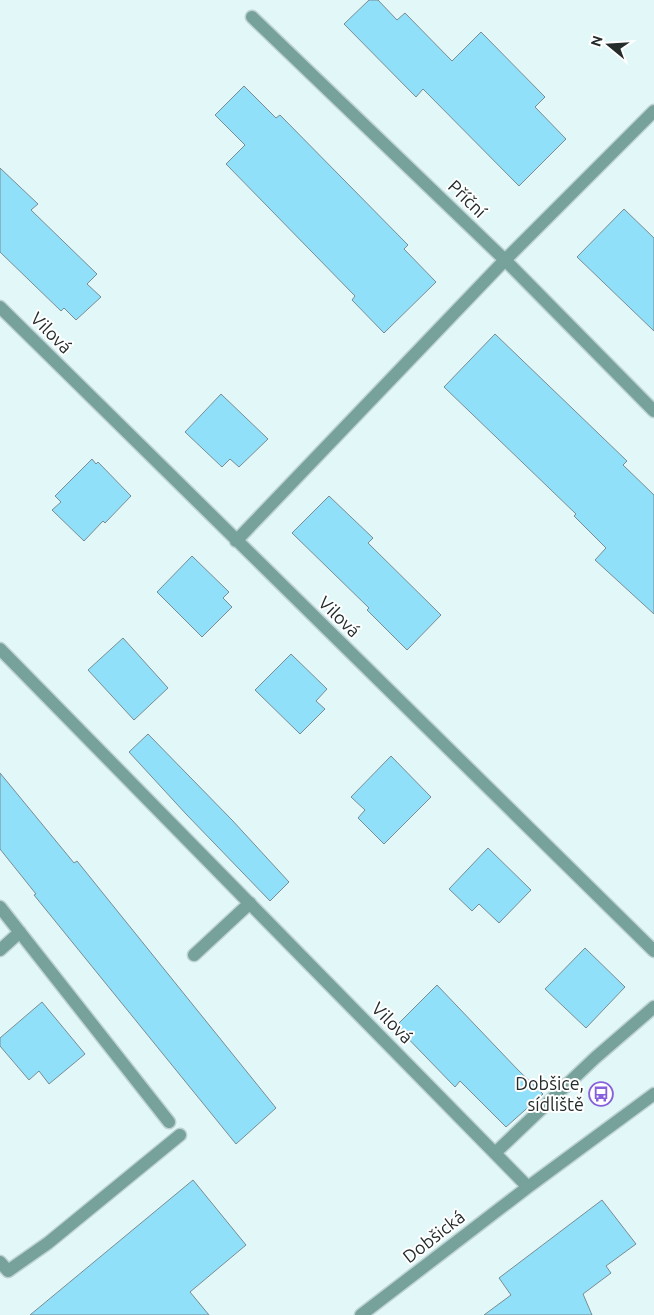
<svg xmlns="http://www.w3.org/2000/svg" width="654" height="1315" font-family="Ubuntu,sans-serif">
  <rect width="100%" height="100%" fill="#e1f7f8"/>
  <path fill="#91e0fa" stroke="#7a8c92" d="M369,0H378L397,20L405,13L452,61L481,32L545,97L535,107L566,139L519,186L423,89L416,97L344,24Z
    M244,86L276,118L280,115L408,245L404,249L436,282L384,333L352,300L355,296L226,164L245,145L215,115Z
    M0,168L38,204L31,210L97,274L87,284L101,297L76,320L64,308L61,311L0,252Z
    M624,209L654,238V331L577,257Z
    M495,334L627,461L623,465L654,495V614L595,560L606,548L574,516L576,514L444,387Z
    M221,394L268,439L239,467L230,459L222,467L185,432Z
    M92,459L96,464L98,462L131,496L105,523L103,521L84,541L52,510L61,502L55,496Z
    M329,496L373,538L368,543L441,615L407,650L367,610L369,608L292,533Z
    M192,556L229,592L223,598L232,607L202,637L157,592Z
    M123,638L168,688L134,720L88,670Z
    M291,654L327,689L316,701L325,709L300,734L255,690Z
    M148,734L232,820L289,882L270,901L186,814L129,752Z
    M391,756L431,797L384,844L358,818L365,810L351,797Z
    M0,773L74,863L77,861L276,1108L236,1144L34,895L36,894L0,849Z
    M488,848L531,890L499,923L479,904L472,911L449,889Z
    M585,948L625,987L586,1028L545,989Z
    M437,985L518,1070L543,1094L506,1127L460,1081L455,1087L396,1026Z
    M42,1002L85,1054L49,1084L39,1071L29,1080L0,1046V1038Z
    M193,1180L246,1245L190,1292L209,1315H30Z
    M602,1200L636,1244L606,1266L611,1273L583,1294L592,1315H484L511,1295L499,1278Z"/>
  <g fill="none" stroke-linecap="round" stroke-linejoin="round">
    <g stroke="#bfd2d3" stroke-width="15">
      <path id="lane" d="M0,907L169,1122
        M0,950L20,932
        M194,955L250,903
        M495,1153L595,1058L654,1007
        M0,1262L8,1271L48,1243L180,1135"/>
    </g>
    <g stroke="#bfd2d3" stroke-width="15">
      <path id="street" d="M252,17L505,260L654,411
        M0,307L654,951
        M236,541L505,260L654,111
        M0,649L528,1187
        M361,1315L528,1187L654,1094"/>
    </g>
    <use href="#lane" stroke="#76a29b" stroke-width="12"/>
    <use href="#street" stroke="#76a29b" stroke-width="12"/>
  </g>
  <defs>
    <g id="bus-ring" transform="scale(1.25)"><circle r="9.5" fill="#fff" stroke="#8761db" stroke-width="1.5"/><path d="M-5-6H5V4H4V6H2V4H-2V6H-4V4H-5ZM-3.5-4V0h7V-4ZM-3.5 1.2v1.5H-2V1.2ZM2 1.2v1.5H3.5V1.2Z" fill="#8761db"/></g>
  </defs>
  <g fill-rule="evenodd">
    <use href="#bus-ring" x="601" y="1094"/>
  </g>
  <g text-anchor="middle" stroke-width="4" stroke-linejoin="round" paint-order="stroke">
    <g font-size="18" fill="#242c2c" stroke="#fff">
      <text transform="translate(467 199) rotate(44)" y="6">Příční</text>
      <text transform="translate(51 333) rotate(45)" y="6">Vilová</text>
      <text transform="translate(339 617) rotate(44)" y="6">Vilová</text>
      <text transform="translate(392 1023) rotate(45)" y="6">Vilová</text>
      <text transform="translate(434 1237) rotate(-38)" y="6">Dobšická</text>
    </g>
    <g font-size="18" fill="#242c2c" stroke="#fff" text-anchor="end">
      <text x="584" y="1090">Dobšice,<tspan x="584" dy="21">sídliště</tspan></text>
    </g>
  </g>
  <g transform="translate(609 45) rotate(288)" stroke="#ffffff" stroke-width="4" paint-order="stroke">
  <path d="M0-4L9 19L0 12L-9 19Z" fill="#242c2c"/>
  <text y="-8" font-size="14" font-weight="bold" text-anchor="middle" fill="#242c2c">N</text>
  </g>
</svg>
